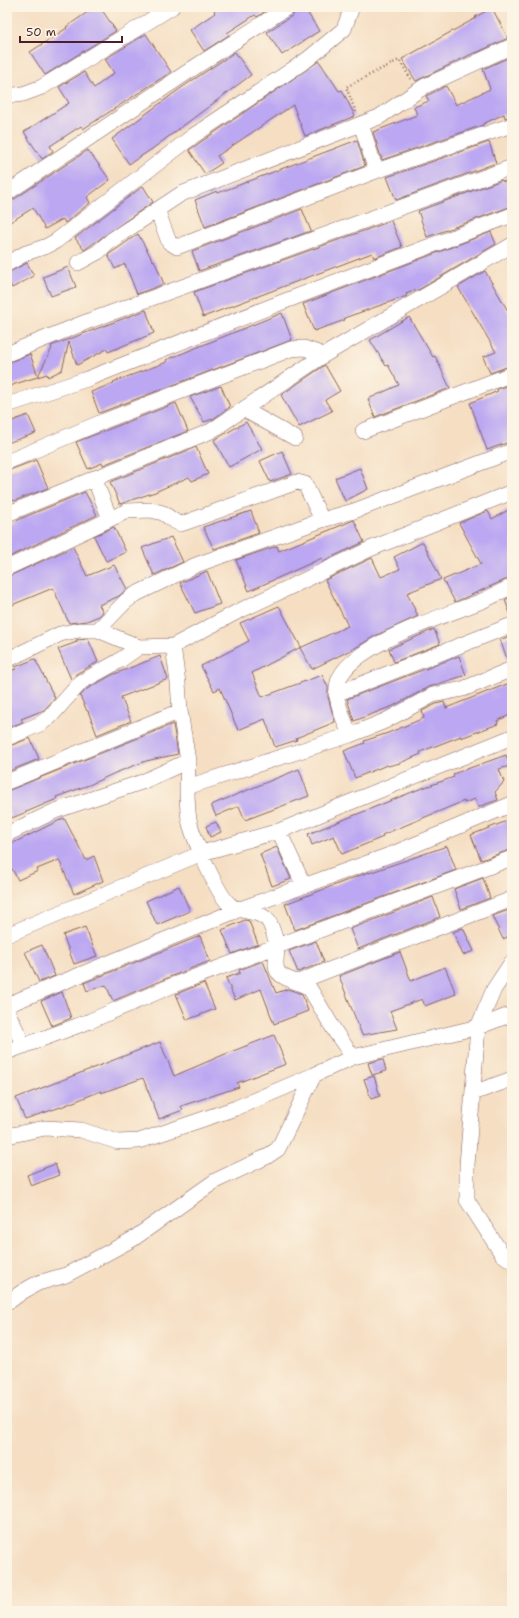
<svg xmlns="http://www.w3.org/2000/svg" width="519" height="1618" font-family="'Shantell Sans',sans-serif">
  <rect width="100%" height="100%" fill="#fcf5e5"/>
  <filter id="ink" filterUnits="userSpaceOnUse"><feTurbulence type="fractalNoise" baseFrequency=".025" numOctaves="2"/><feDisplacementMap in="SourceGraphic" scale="8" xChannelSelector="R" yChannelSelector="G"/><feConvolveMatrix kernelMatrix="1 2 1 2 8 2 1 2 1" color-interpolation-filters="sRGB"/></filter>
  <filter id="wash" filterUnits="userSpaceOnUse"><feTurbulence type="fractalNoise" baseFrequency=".012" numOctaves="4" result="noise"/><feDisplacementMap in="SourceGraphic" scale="16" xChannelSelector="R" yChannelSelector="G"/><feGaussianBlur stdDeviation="0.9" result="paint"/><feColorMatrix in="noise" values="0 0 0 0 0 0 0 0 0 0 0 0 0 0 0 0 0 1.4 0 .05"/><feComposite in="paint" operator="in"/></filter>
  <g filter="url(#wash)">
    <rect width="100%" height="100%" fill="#f5dec2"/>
    <g id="blocks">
      <path fill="#bba7f2" d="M95,7H100L116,31L45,75L30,52L67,28L66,27Z
        M219,7H271L257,17L255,15L227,33L229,35L204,51L190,30L215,13L214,11Z
        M297,7H304L319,31L282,55L267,32L293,15Z
        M492,8L508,38L476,53V52L416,81L402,59L476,18L475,17Z
        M146,34L171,72L83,129L81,126L50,146L53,151L42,159L24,132L69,103L59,87L84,72L94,88L114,73L105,59Z
        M235,52L251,75L152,149L129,164L112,139L181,88Z
        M512,56V116L505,118L504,114L483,124V125L382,160L373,132L417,115L414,107L429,101L426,96L446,86L456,105L490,89L483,69Z
        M319,61L339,91L342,90L355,116L305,136L293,105L217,156L222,163L205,174L189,150Z
        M357,140L365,166L205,227L195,200L217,191L218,193Z
        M489,142L496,163L396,200L387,177Z
        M88,150L110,180L87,197L90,203L65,223L63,219L45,229L33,208L7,224V204Z
        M502,180L503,182L505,181L506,185L512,183V206L427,237L418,211Z
        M143,186L153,202L84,250L75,238Z
        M302,209L311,231L199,271L192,251Z
        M391,221L402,247L374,258L372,253L203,317L194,292Z
        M491,232L496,244L420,289L406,294L407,296L344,318L345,320L314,331L303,304Z
        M138,234L153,261L154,260L164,284L137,294L125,264L115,269L108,255Z
        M27,263L34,276L12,288L7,279V273Z
        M68,267L76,287L51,296L43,277Z
        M485,271L512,318V365L490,373L483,357L496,352L458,287Z
        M146,310L154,333L108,352L107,349L77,365L69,342L62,370L48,377L47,374L15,384L7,388V363L30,354L38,376L52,348L51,346Z
        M282,313L292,340L99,413L91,392L114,383L113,382L167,362L166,360Z
        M409,317L433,357L435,356L450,388L375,417L368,399L399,385L388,365L386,366L370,340Z
        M325,365L340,391L325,400L332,411L299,427L281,395Z
        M512,384V441L487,450L470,403L498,391L497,389Z
        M221,386L230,407L213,419L204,422L190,397Z
        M176,403L188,431L103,465L102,463L88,469L76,442Z
        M28,415L36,433L7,443V423Z
        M246,422L262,449L229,467L214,440Z
        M196,447L208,474L192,481L189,477L155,492L120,504L110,482Z
        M282,451L292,474L270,482L260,461Z
        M36,460L48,488L14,501L13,500L7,503V471Z
        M360,468L368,489L345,501L335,478Z
        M85,492L97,515L7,558V526L22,518Z
        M512,508V577L455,602L443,580L481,564L459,523L488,511L492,519Z
        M251,511L259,533L214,549L203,527Z
        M354,520L364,542L323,561L322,558L249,591L236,560L277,546L279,551Z
        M114,527L126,552L106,561L94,536Z
        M171,537L183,562L154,575L142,548Z
        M423,542L441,579L407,593L418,616L375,636L355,648L312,669L300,648L348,626L325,580L372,558L381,577L400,569L394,557Z
        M73,547L87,576L114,565L127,589L119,596L99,605L103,612L99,616L87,621L69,623L53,588L7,607V577Z
        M207,571L220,604L195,613L180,583Z
        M512,596V616H511L505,600Z
        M279,606L301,647L252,673L262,697L322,675L328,687V697L335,722L296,738L297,740L275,747L265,719L238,730L220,688L214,691L201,666L249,641L240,623Z
        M434,629L440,644L394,662L389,649Z
        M512,635V660L508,661L500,640Z
        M88,639L98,662L76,674L71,679L58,649L77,642L76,640Z
        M160,656L168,679L121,697L131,721L97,735L88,711H87L80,696L87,689L112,675Z
        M459,656L466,675L429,687L393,706L354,721L347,699Z
        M35,659L55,698L44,710L21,719L23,722L7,728V672L16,669L15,667Z
        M512,682V714L497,721L498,724L461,738V736L420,752L421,754L400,763L388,766L387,765L355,778L344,751L365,743L364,741L388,733L424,718L422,711L436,704L444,702L446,708Z
        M173,724L178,754L146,761L115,773L89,785L56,797L57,799L12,818L7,808V791Z
        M30,738L39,759L7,772V747Z
        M506,755L510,766L499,769L504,782L495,792L498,800L478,807L475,799L464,803V801L382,835L383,837L342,854L334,836L312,845L308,834L417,790L454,777L453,774Z
        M299,769L309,796L245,820L239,806L216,816L211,805Z
        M64,818L86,860L94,856L103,881L74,894L59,860L37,869L38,871L18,880L7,860V846Z
        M512,819V849L481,860L471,835Z
        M216,822L221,832L210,837L206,826Z
        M447,846L456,870L295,930L285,904L369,872V873Z
        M277,847L291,879L272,886L260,854Z
        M483,878L490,898L461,909L454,889Z
        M179,886L190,911L157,925L146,901Z
        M433,897L440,917L358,949L350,929Z
        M512,909V935L503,939L492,916Z
        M245,920L249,921L258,944L232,954L222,930Z
        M85,927L97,956L74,964L63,935Z
        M463,928L474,951L463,955L453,932Z
        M200,936L210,961L172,976L113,1001L106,985L87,991L84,983Z
        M316,941L324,962L298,972L289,951Z
        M42,945L55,976L39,982L25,952Z
        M400,952L411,981L445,967L456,994L425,1006L422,999L390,1011L397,1029L362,1035L339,976Z
        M263,961L276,993L288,989L302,994L308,1011L274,1024L261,989L235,1000L226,978L240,973L239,970Z
        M204,983L215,1009L187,1020L176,994Z
        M62,992L71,1018L52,1026L41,1001Z
        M274,1035L286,1064L237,1083L239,1087L181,1106L183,1110L159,1119L143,1078L101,1093V1091L61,1107L25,1119L16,1098L160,1042L174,1076L223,1055Z
        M383,1059L386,1071L372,1075L368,1063Z
        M374,1076L380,1096L371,1099L364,1079Z
        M55,1164L59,1175L31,1186L27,1175Z"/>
    </g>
  </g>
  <g filter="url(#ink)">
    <use href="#blocks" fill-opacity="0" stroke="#866260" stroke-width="1"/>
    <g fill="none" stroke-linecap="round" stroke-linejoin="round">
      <g stroke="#866260" stroke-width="16">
        <path id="minor" d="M7,96L23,94L42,87L172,7
          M361,124L376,171
          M7,193L195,67L288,7
          M157,210L169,242L177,247L376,171L512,125
          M78,263L98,252L113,239L181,194L379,117L425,86L512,46
          M7,264L26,253L47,246L56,241L193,136L308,59L344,29L352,7
          M7,354L86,322L512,167
          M7,405L87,379L285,301L512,215
          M245,410L295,438
          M363,431L512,374
          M7,462L104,421L291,349L304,348L324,355
          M94,478L110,519
          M7,514L211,431L324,355L512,245
          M7,568L127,511L151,510L163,513L174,521L181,524L187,522L297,482L305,484L322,520
          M98,630L125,602L134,595L196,565L322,520L354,511L512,451
          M173,646L178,683L180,711L188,761L187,787
          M7,660L60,634L79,630H98L139,647L173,646L235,613L370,549L512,492
          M336,694L512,625
          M350,735C344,719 333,698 338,682C349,645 447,615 482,601C492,597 502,591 512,586
          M7,738L40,724L50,717L81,682L119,661L139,647
          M7,782L180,711
          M279,831L304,886
          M7,834L55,811L142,782L188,761
          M7,935L202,853L279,831L512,737
          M298,982L512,899
          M7,1005L240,909L395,853L512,804
          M7,1011L24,1046
          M512,1014L478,1027L467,1165V1200L502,1254L512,1261
          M7,1052L90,1021L176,984L512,858
          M353,1057L336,1033L310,989C301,981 285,981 278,972C274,966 277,956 277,948C277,943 272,927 269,922C260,909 242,914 230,905C217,894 195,841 190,824C187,812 187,799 187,787L350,735L385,721L433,695L463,689L512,669
          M473,1093L512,1079
          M7,1136L45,1128L81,1130L118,1142L139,1141L236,1108L314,1075
          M7,1303L22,1292L38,1283L66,1275L133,1239L215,1181L266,1157L278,1149L314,1075L353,1057L478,1027L494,989L512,962"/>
      </g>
      <path stroke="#866260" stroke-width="2.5" stroke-dasharray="1 3" stroke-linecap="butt" d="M356,112L346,87L399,60L411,79"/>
      <use href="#minor" stroke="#fff" stroke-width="15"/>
    </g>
  </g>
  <rect width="519" height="1618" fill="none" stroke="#fcf5e5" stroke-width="24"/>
  <path d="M20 36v6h102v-6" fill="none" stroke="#4a1f2b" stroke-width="2"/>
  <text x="26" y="36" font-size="12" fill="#4a1f2b" stroke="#fcf5e5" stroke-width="3" paint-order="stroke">50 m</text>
</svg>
